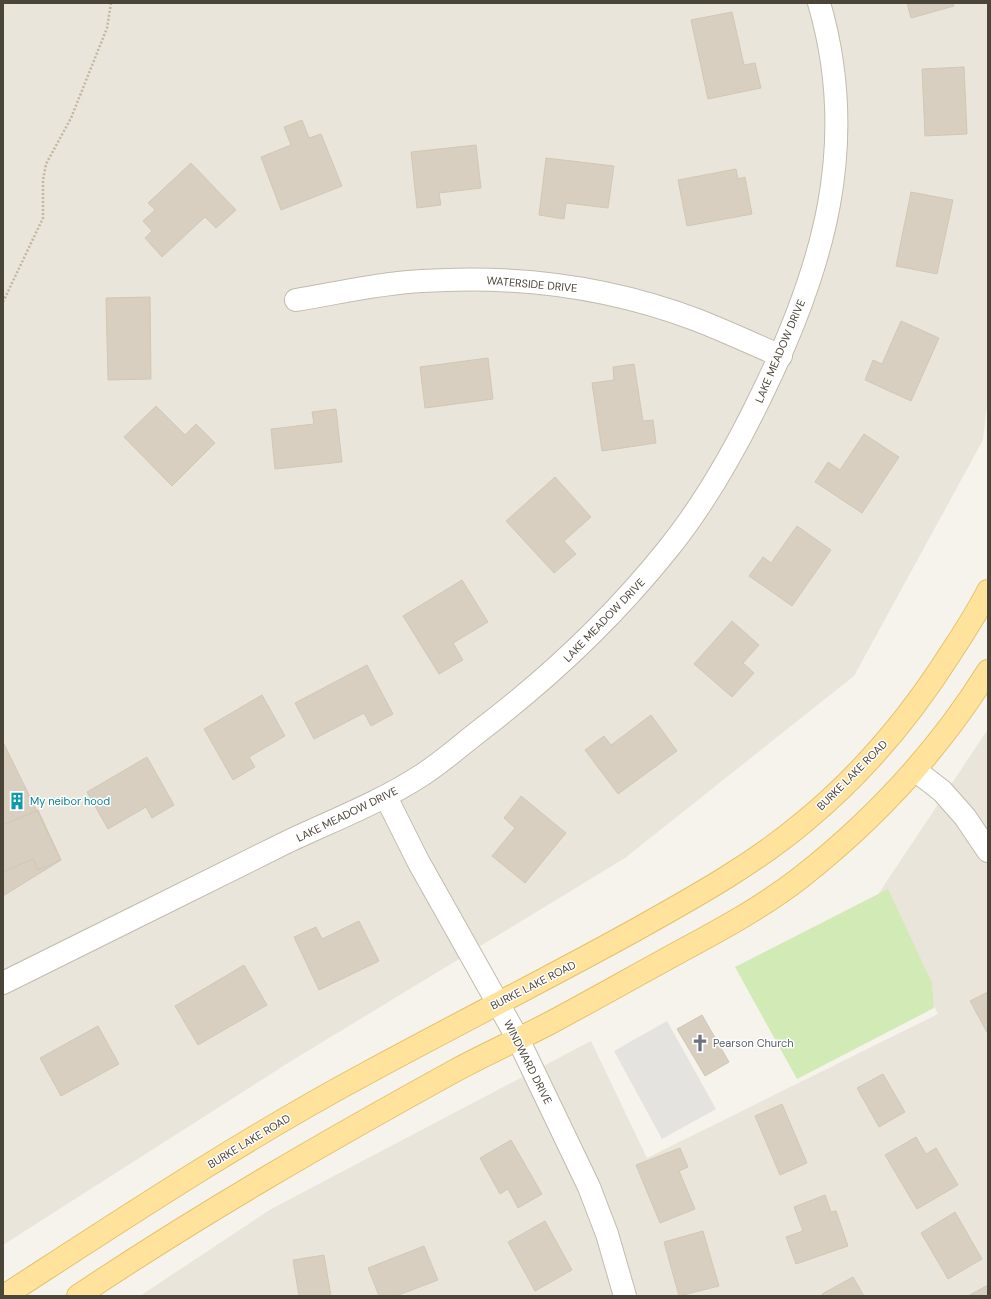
<svg xmlns="http://www.w3.org/2000/svg" width="991" height="1299" font-family="'DM Sans',sans-serif">
  <rect width="100%" height="100%" fill="#f6f3ec"/>
  <path fill="#eae5da" d="M3,3H988V396L983,440L854,676L625,858L288,1063L3,1245Z
    M988,729V1296H140L271,1209L591,1041L647,1158L938,1014L879,893Z"/>
  <path fill="#d2eab5" d="M888,889L932,983L934,1008L797,1079L735,967Z"/>
  <path fill="#e5e3e0" d="M667,1021L716,1109L662,1139L614,1051Z"/>
  <path fill="#d8cfc1" stroke="#d3c7b4" d="M907,3H953L954,6L911,18Z
    M732,12L744,65L755,63L761,88L708,99L691,20Z
    M964,67L967,134L925,136L922,69Z
    M302,120L309,138L321,134L342,186L281,210L261,157L291,145L284,127Z
    M476,145L481,188L439,193L441,205L417,208L411,152Z
    M546,158L614,166L608,208L566,203L564,219L539,215Z
    M191,163L236,210L216,228L205,217L162,257L145,238L152,231L143,221L155,210L148,203Z
    M736,169L738,179L745,177L752,214L687,226L678,180Z
    M911,192L953,200L937,274L896,266Z
    M150,297L151,379L108,380L106,298Z
    M901,321L939,338L911,401L865,380L873,360L882,364Z
    M488,358L493,399L425,408L420,367Z
    M634,364L643,421L653,420L656,443L602,451L592,383L614,380L613,367Z
    M156,406L185,435L196,424L215,443L172,486L124,437Z
    M336,409L342,462L275,469L271,429L314,424L312,412Z
    M864,434L899,457L862,513L815,482L828,462L840,470Z
    M555,477L591,517L564,541L576,554L554,573L506,521Z
    M797,526L831,550L792,606L749,576L763,557L771,563Z
    M462,580L488,622L453,643L463,660L439,674L403,616Z
    M732,621L759,645L743,663L754,673L732,697L694,664Z
    M367,665L393,714L371,726L364,713L314,739L295,703Z
    M262,695L285,736L249,757L255,767L233,780L204,729Z
    M651,715L677,751L618,794L585,750L604,736L611,745Z
    M3,742L61,860L3,896Z
    M147,757L174,805L152,818L146,807L108,829L87,792Z
    M521,796L566,833L525,883L492,856L515,828L504,818Z
    M38,810L61,860L38,870L33,859L3,872V825Z
    M359,921L379,961L319,990L294,937L316,927L322,939Z
    M244,965L267,1005L198,1045L175,1006Z
    M988,992V1034L970,1001Z
    M702,1015L729,1062L705,1076L677,1029Z
    M98,1026L119,1064L61,1096L40,1058Z
    M883,1074L905,1112L879,1127L857,1088Z
    M782,1104L807,1163L780,1175L755,1116Z
    M916,1137L926,1154L936,1148L958,1185L917,1209L885,1155Z
    M511,1140L542,1194L518,1208L508,1189L500,1194L480,1158Z
    M680,1148L688,1167L679,1171L695,1209L660,1223L636,1165Z
    M825,1195L831,1212L836,1211L848,1246L796,1264L786,1237L803,1231L794,1207Z
    M955,1212L982,1259L948,1279L921,1233Z
    M545,1221L572,1270L535,1291L508,1242Z
    M703,1231L719,1286L679,1296L664,1242Z
    M424,1246L438,1280L396,1296H379L368,1268Z
    M324,1255L331,1296H299L293,1260Z
    M853,1277L864,1296H823L822,1294Z
    M988,1285V1296H968Z"/>
  <g fill="none" stroke-linecap="round" stroke-linejoin="round">
    <g stroke="#c2bbae" stroke-width="24">
      <path id="minor" d="M296,300C338,293 380,283 422,281C515,275 610,287 697,320C725,331 753,344 781,356
        M915,770L942,791L965,817L988,851
        M386,797L418,861L518,1039L589,1187L607,1234L625,1296
        M3,983C97,936 191,890 285,843C331,821 379,803 422,775C442,762 459,747 478,732C549,678 612,619 668,549C706,502 736,448 762,394C824,267 860,143 819,3"/>
    </g>
    <g stroke="#e6c16a" stroke-width="24">
      <path id="primary" d="M4,1296C123,1219 242,1140 367,1073C457,1024 549,978 639,928C696,896 754,864 805,821C862,774 910,717 950,654C963,634 977,613 988,591
        M78,1296C200,1214 329,1140 458,1069C488,1053 519,1039 548,1024C593,1000 637,975 681,951C722,929 764,906 800,878C874,820 938,751 988,671"/>
    </g>
    <path stroke="#c4b79f" stroke-width="2.5" stroke-dasharray="2 2" stroke-linecap="butt" d="M3,302L43,218V180L46,164L71,118L107,28L111,3"/>
    <use href="#minor" stroke="#fff" stroke-width="22"/>
    <use href="#primary" stroke="#ffe39c" stroke-width="22"/>
  </g>
  <defs>
    <g id="building-bare" transform="scale(1.38)"><path d="M-4-6H4V6H1V3H-1V6H-4ZM-2.5-4.3h1.7v1.8h-1.7ZM.8-4.3h1.7v1.8H.8ZM-2.5-1h1.7V.8h-1.7ZM.8-1h1.7V.8H.8Z" fill="#0f9aa8" stroke="#fff" stroke-width="2.5" paint-order="stroke"/></g>
    <g id="church-bare" transform="scale(1.38)"><path d="M-1.2-6h2.4v3.5h3.3v2.4h-3.3V6h-2.4V-.1h-3.3v-2.4h3.3Z" fill="#6b7280" stroke="#fff" stroke-width="2.5" paint-order="stroke"/></g>
  </defs>
  <g fill-rule="evenodd">
    <use href="#building-bare" x="17" y="801"/>
    <use href="#church-bare" x="700" y="1043"/>
  </g>
  <g text-anchor="middle" stroke-width="3" stroke-linejoin="round" paint-order="stroke">
    <g font-size="11" fill="#4b4439" stroke="#fff">
      <text transform="translate(532 284) rotate(5)" y="4">WATERSIDE DRIVE</text>
      <text transform="translate(780 351) rotate(-67)" y="4">LAKE MEADOW DRIVE</text>
      <text transform="translate(604 620) rotate(-46)" y="4">LAKE MEADOW DRIVE</text>
      <text transform="translate(852 775) rotate(-45)" y="4">BURKE LAKE ROAD</text>
      <text transform="translate(347 814) rotate(-26)" y="4">LAKE MEADOW DRIVE</text>
      <text transform="translate(533 985) rotate(-27)" y="4">BURKE LAKE ROAD</text>
      <text transform="translate(528 1062) rotate(63)" y="4">WINDWARD DRIVE</text>
      <text transform="translate(249 1141) rotate(-31)" y="4">BURKE LAKE ROAD</text>
    </g>
    <g font-size="11" fill="#0d838f" stroke="#fff" text-anchor="start">
      <text x="30" y="805">My neibor hood</text>
    </g>
    <g font-size="11" fill="#5b616d" stroke="#fff" text-anchor="start">
      <text x="713" y="1047">Pearson Church</text>
    </g>
  </g>
  <rect width="991" height="1299" fill="none" stroke="#4b4439" stroke-width="8"/>
</svg>
